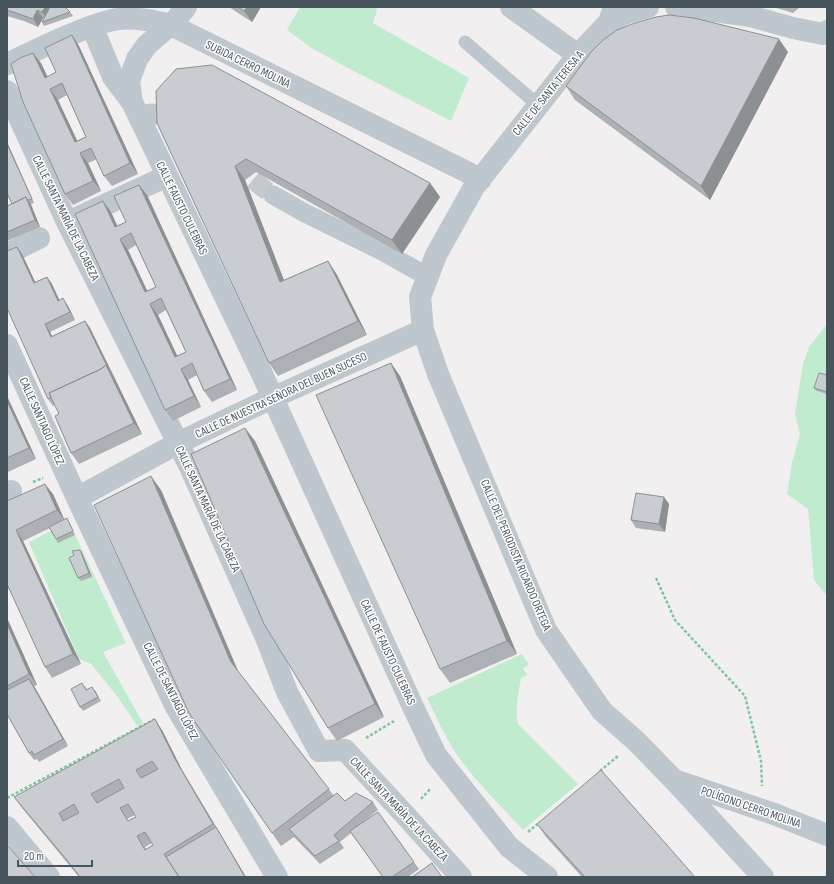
<svg xmlns="http://www.w3.org/2000/svg" width="834" height="884" font-family="'Sofia Sans Condensed',sans-serif">
  <rect width="100%" height="100%" fill="#f1efef"/>
  <path fill="#c1ebce" d="M300,7H375L377,10L373,23L469,78L451,121L348,68L313,49L287,30Z
    M827,324V596L814,580L808,509L787,494L792,463L800,434L795,414L803,364L809,347Z
    M69,522L126,643L103,652L143,723L138,727L117,696L91,664L79,659L29,542Z
    M522,654L529,665L523,668L527,675L521,678C518,695 515,708 518,724L578,784L523,830C503,808 481,787 463,763C448,744 438,720 427,698Z"/>
  <g fill="none" stroke-linecap="round" stroke-linejoin="round">
    <path stroke="#c7c8ca" stroke-width="19" stroke-dasharray="19 10" stroke-linecap="butt" d="M230,162C245,171 257,185 273,195"/>
    <path stroke="#7cc79c" stroke-width="2.5" stroke-dasharray="3 2" stroke-linecap="butt" d="M33,482L43,478
      M656,578L675,620L745,696L761,761L762,786
      M366,738L394,721
      M600,771L618,756
      M7,798L155,719
      M421,799L431,788
      M528,832L540,822"/>
    <path stroke="#bec7cd" stroke-width="13" d="M465,42L538,105"/>
    <path stroke="#bec7cd" stroke-width="19" d="M138,115L152,113L156,115
      M273,195L303,212L384,252L428,277"/>
    <path stroke="#bec7cd" stroke-width="22" d="M186,7L175,21L147,45L137,59L129,81L132,102L262,374L414,709L436,755L509,847L547,877
      M511,7L578,55
      M614,7L609,22L578,55L474,187L436,255L420,297L423,330L438,374L546,630L602,711L636,741L675,781L763,877
      M676,7L715,11L750,16L793,28L823,34L827,31
      M609,22L627,13L648,7
      M92,26L113,77L131,101
      M7,64C28,54 50,43 72,34C87,28 102,21 119,19C136,17 154,21 171,25L481,179
      M7,91L67,222L191,469L267,640L287,692L319,751L345,750L406,816L461,877
      M79,217L167,176
      M7,254L39,238
      M7,345L77,498L176,707L277,877
      M7,493L11,491
      M77,498L178,443L272,398L423,330
      M677,781L774,814L827,835
      M7,827L49,877"/>
  </g>
  <path fill="#adb0b4" fill-rule="evenodd" d="M7,7L70,12L73,16L44,26L42,22L44,18H43L38,27L24,21L7,16Z
    M229,7H261L252,22Z
    M773,7H800L793,13Z
    M72,35L79,46L138,174L112,186L104,176L97,159L88,163L101,191L73,205L65,194L41,63L47,77L56,72ZM67,95L86,137L77,141L58,100Z
    M788,52L710,200L575,100L566,86Z
    M157,123L430,183L440,197L402,254L256,172L245,180L284,280L328,261L337,275L367,335L278,376L269,363Z
    M7,142L34,203L31,204L40,227L7,241V206L12,204L7,193Z
    M139,185L147,195L237,390L212,402L204,391L197,375L188,380L201,407L173,421L165,410L111,212L117,226L126,222ZM136,245L156,287L147,291L128,250ZM166,310L186,352L177,356L158,315Z
    M22,254L35,282L47,277L52,284L59,300L68,306L75,320L50,332L52,336L85,321L90,328L142,434L79,464L71,453L59,414L55,405L53,406L48,399Z
    M827,375V394L817,391L814,388Z
    M400,376L517,654L450,683L440,669Z
    M7,396L36,459L8,472L7,471Z
    M255,441L384,717L337,741L328,728Z
    M161,490L239,673L334,796L345,801L373,802L378,810L362,823L378,812L419,869L408,877H383L351,833L340,842L344,848L320,864L294,837L281,846L189,713Z
    M53,494L64,520L69,522L75,535L58,543L50,528L23,541L81,664L52,678L45,667L7,501Z
    M669,504L665,532L636,528L631,520Z
    M80,550L82,553L92,577L81,581L78,578L74,555Z
    M7,618L37,685L34,686L68,746L39,762L37,759L34,760L29,753L7,714Z
    M85,686L87,690H95L101,701L83,711L80,707Z
    M162,730L182,770L246,877H79L22,808L14,797ZM135,815L136,817L129,821L127,819ZM152,843L153,845L146,849L145,847Z
    M537,824L695,877H582L546,837Z"/>
  <path fill="#8d9092" d="M45,7H54L48,20L42,12Z
    M247,7H261L252,22L244,11Z
    M37,10L43,18L38,27L33,19Z
    M72,35L79,46L138,174L130,163Z
    M779,39L788,52L710,200L701,186Z
    M33,53L41,63L53,88L45,78Z
    M50,89L58,100L83,153L75,142Z
    M7,142L34,203L32,199L7,144Z
    M80,153L88,163L101,191L93,181Z
    M235,166L245,180L290,296L280,282Z
    M430,183L440,197L402,254L392,240Z
    M139,185L147,195L237,390L230,379Z
    M26,197L31,205L40,227L35,220Z
    M103,201L111,212L123,238L115,227Z
    M120,239L128,250L153,303L145,292Z
    M17,247L22,254L39,290L34,283Z
    M328,261L337,275L367,335L358,321Z
    M47,277L52,284L63,308L58,301Z
    M63,298L68,306L75,320L70,312Z
    M150,304L158,315L183,368L175,357Z
    M85,321L90,328L142,434L134,423Z
    M45,324L50,332L56,344L51,337Z
    M391,363L400,376L517,654L507,641Z
    M181,369L188,380L201,407L194,396Z
    M7,396L36,459L29,448L7,401Z
    M245,428L255,441L384,717L375,704Z
    M151,476L161,490L240,676L231,662Z
    M45,484L53,494L65,521L57,510Z
    M664,497L669,504L665,532L659,524Z
    M16,530L23,541L81,664L73,654Z
    M80,550L82,553L92,577L89,573Z
    M7,618L37,685L29,674L7,624Z
    M29,679L34,686L68,746L63,739Z
    M155,719L162,730L182,770L246,877H245L175,759Z"/>
  <path fill="#c9cdd1" stroke="#8d9092" fill-rule="evenodd" d="M7,7H45L42,12L37,10L33,19L19,14L7,10Z
    M50,7H65L70,12L42,22Z
    M238,7H247L244,11Z
    M669,15L694,18L779,39L701,186L566,86L591,52L603,40L617,30L635,23L656,17Z
    M72,35L130,163L104,176L91,148L80,153L93,181L65,194L23,102L11,64L20,58L33,53L45,78L56,72L45,48ZM62,83L86,137L75,142L50,89Z
    M212,65L430,183L392,240L246,159L235,166L280,282L328,261L358,321L269,363L157,123L156,91L176,69Z
    M7,144L32,199L28,200L26,197L12,204L7,193Z
    M139,185L230,379L204,391L192,363L181,369L194,396L165,410L75,214L103,201L115,227L126,222L114,196ZM131,233L156,287L145,292L120,239ZM161,298L186,352L175,357L150,304Z
    M26,197L35,220L7,232V206Z
    M17,247L34,283L47,277L58,301L63,298L70,312L45,324L51,337L85,321L108,368L106,365L101,369L49,393L51,397L48,399L7,308V251Z
    M391,363L507,641L440,669L316,395Z
    M106,365L134,423L71,453L55,416L59,414L49,393L101,369Z
    M819,373L827,375V392L814,388Z
    M7,401L29,448L7,458Z
    M245,428L375,704L328,728L264,624L191,454Z
    M151,476L231,662L329,789L272,833L189,713L94,505Z
    M45,484L57,510L16,530L73,654L45,667L7,584V501Z
    M636,493L664,497L659,524L631,520Z
    M67,518L73,531L56,539L49,527Z
    M80,550L89,573L78,578L69,558L74,555L72,551Z
    M7,624L29,674L7,686Z
    M29,679L63,739L34,755L32,751L29,753L7,714V690Z
    M82,683L86,690L92,687L98,697L80,707L71,689Z
    M155,719L175,759L213,824L164,854L179,877H80L66,859L14,797ZM152,761L158,769L141,778L136,770ZM119,779L124,788L97,803L91,794ZM74,804L79,813L63,821L59,813ZM128,804L136,817L128,821L120,808ZM145,832L153,845L145,850L137,836Z
    M601,770L695,877H585L537,824Z
    M337,793L345,801L356,793L373,802L334,835L339,841L315,856L289,829Z
    M378,812L414,862L392,877H383L350,831Z
    M216,827L245,877H179L166,857Z
    M7,845L35,877H7Z
    M432,863L442,877H412Z"/>
  <g text-anchor="middle" stroke-width="3" stroke-linejoin="round" paint-order="stroke">
    <g font-size="12" fill="#48545b" stroke="#fff">
      <text transform="translate(248 64) rotate(26)" y="4">SUBIDA CERRO MOLINA</text>
      <text transform="translate(548 93) rotate(-51)" y="4">CALLE DE SANTA TERESA A</text>
      <text transform="translate(182 208) rotate(64)" y="4">CALLE FAUSTO CULEBRAS</text>
      <text transform="translate(66 218) rotate(64)" y="4">CALLE SANTA MARÍA DE LA CABEZA</text>
      <text transform="translate(281 395) rotate(-25)" y="4">CALLE DE NUESTRA SEÑORA DEL BUEN SUCESO</text>
      <text transform="translate(42 421) rotate(66)" y="4">CALLE SANTIAGO LÓPEZ</text>
      <text transform="translate(208 509) rotate(65)" y="4">CALLE SANTA MARÍA DE LA CABEZA</text>
      <text transform="translate(516 555) rotate(67)" y="4">CALLE DEL PERIODISTA RICARDO ORTEGA</text>
      <text transform="translate(388 652) rotate(65)" y="4">CALLE DE FAUSTO CULEBRAS</text>
      <text transform="translate(171 691) rotate(63)" y="4">CALLE DE SANTIAGO LÓPEZ</text>
      <text transform="translate(751 807) rotate(19)" y="4">POLÍGONO CERRO MOLINA</text>
      <text transform="translate(399 809) rotate(47)" y="4">CALLE SANTA MARÍA DE LA CABEZA</text>
    </g>
  </g>
  <rect width="834" height="884" fill="none" stroke="#48545b" stroke-width="16"/>
  <path d="M18 860v6h74v-6" fill="none" stroke="#48545b" stroke-width="2"/>
  <text x="24" y="860" font-size="12" fill="#48545b" stroke="#ffffff" stroke-width="3" paint-order="stroke">20 m</text>
</svg>
